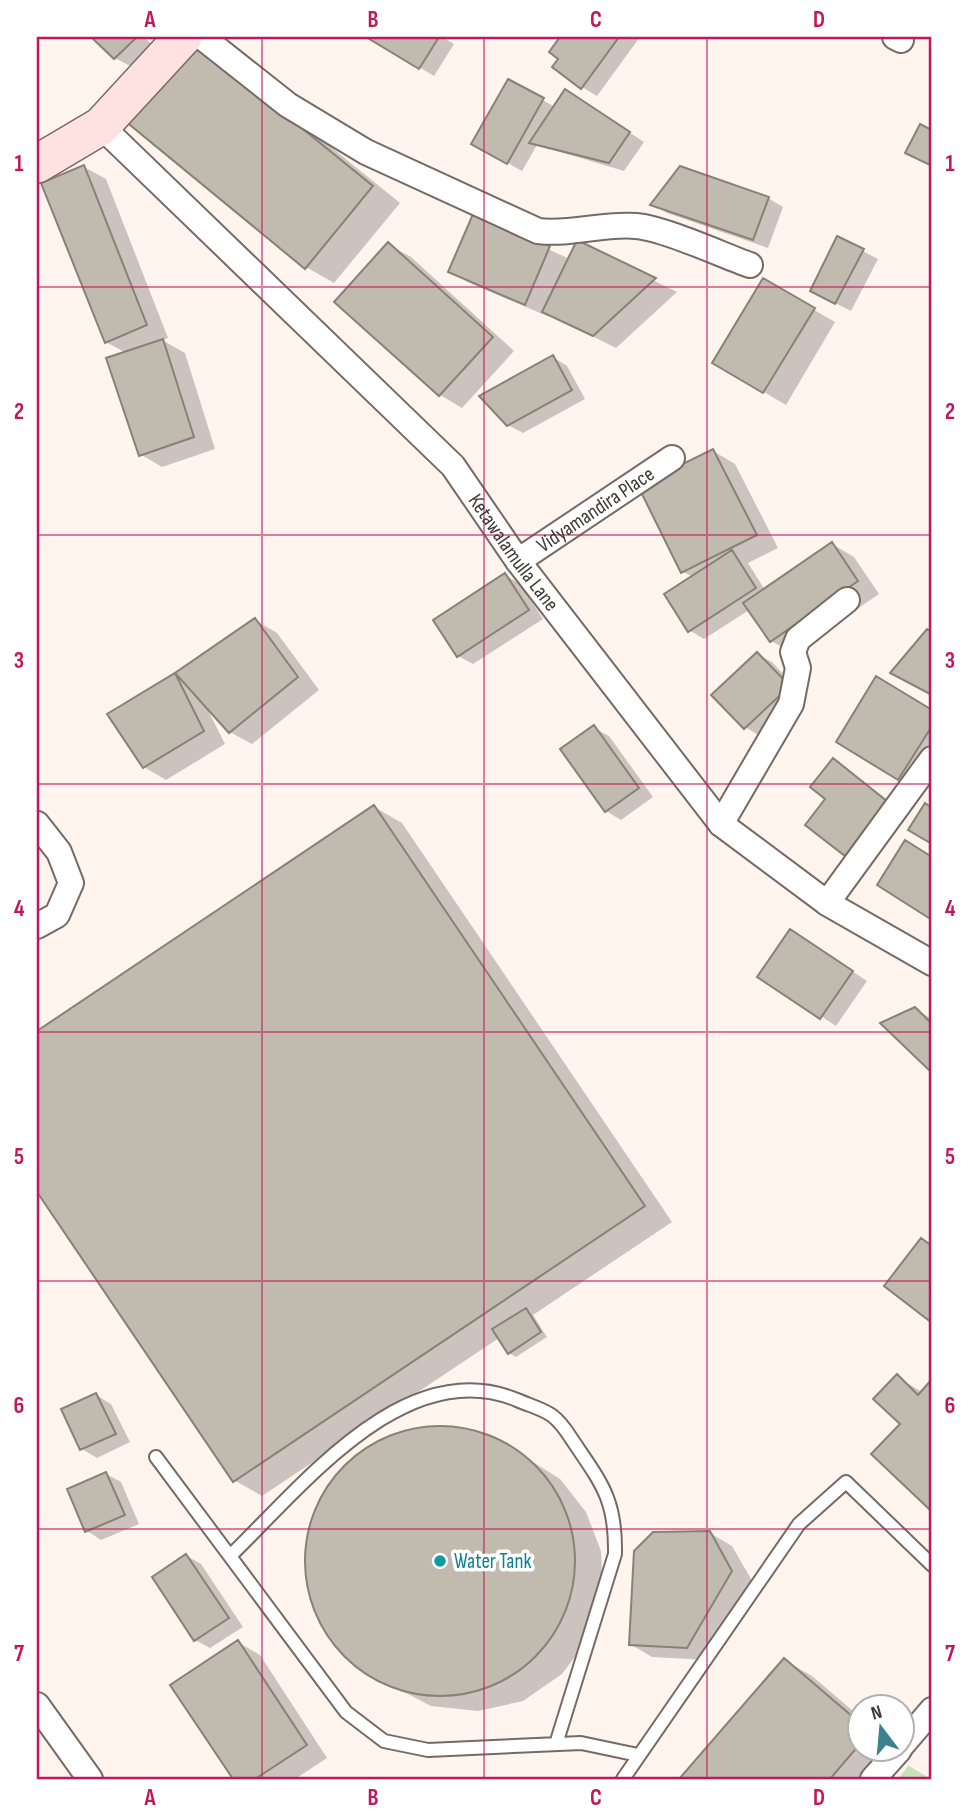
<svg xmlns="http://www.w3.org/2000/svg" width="969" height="1816" font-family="'Sofia Sans Condensed',sans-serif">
  <rect width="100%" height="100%" fill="#fff4ee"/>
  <path fill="#c8e1b8" d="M909,1765V1766L931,1779H898Z"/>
  <path fill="#0003" d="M94,37H144L152,45L130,66L115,58Z
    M369,37H442L454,44L434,76Z
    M562,37H640L597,96L582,87L560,59L551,52Z
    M220,57L400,203L334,283L306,267Z
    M509,81L555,107L580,100L644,142L624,171L537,145L522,171L474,144Z
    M84,167L106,179L168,338L162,340L185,353L215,449L162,467L140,454L126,353L106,342Z
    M768,198L783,207L768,248L667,213L653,204Z
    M474,216L570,259L578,243L677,292L616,348L548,314L547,316L472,284L450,272Z
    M838,238L878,259L851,311L827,299Z
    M389,245L411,257L514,351L462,408L440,395Z
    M764,281L835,322L786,405L714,363Z
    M553,357L567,366L585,399L523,433L508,425Z
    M713,451L735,464L778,548L748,563L765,590L832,544L854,557L879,594L793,653L771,641L749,610L704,639L689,630L693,577L683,572Z
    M505,575L520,584L543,619L473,664L458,656Z
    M255,620L277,633L319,690L252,744L230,732L207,708L225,744L166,780L144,767L109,714L176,675Z
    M757,654L772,662L803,695L760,736L745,727Z
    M877,679L932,711V773L921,791L838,741Z
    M594,728L609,736L653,797L621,820L606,811Z
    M833,761L902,811L861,863L846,855L827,799Z
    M374,807L402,823L672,1222L533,1315L547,1337L516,1357L509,1353L499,1338L262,1496L234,1480L37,1189V1033Z
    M805,940L867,981L836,1026L760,976Z
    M915,1009L932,1019V1071L883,1023Z
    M897,1377L922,1392L932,1382V1509L902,1424Z
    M96,1395L111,1404L130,1442L97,1458L82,1449Z
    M455,1428L496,1439L560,1479L586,1512L601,1551L603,1593L590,1637L562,1674L523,1701L478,1711L431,1706L360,1669L328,1635L309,1593L307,1547L318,1506L341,1471L374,1445L413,1430Z
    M106,1474L121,1482L139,1524L101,1540L87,1531Z
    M710,1533L732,1546L754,1584L709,1660L652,1657L630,1644Z
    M187,1556L201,1564L243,1627L210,1648L195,1640Z
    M238,1642L260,1655L327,1758L295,1779H235L173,1685Z
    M784,1660L812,1676L860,1717V1750H898L872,1779H681Z"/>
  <path fill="#c1baae" stroke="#888176" stroke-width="2" d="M91,37H137L114,59Z
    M366,37H439L419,69Z
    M560,37H619L581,89L552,67L558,59L549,52Z
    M191,38L373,186L305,269L124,120Z
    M508,79L544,98L507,164L471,144Z
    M565,89L630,132L609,163L529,143Z
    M920,124L932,130V166L905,153Z
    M84,165L147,325L105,343L41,183Z
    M680,166L769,197L753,240L650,205Z
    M473,214L550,246L525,305L448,272Z
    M837,236L864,249L835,304L810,291Z
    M577,240L656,278L593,336L542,312Z
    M388,242L493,337L439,396L334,302Z
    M763,278L815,308L763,393L712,363Z
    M163,339L194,437L139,456L106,358Z
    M553,355L572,390L507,426L479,396Z
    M713,449L757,535L681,573L638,486Z
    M832,542L858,581L770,642L743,603Z
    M732,550L756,588L688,632L664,594Z
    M505,573L529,610L457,657L433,620Z
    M255,618L298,677L229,733L175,673Z
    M927,629L932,632V695L890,673Z
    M757,652L790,686L744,729L711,695Z
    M175,673L204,731L143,768L107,714Z
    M876,676L932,710V726L898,780L836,742Z
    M594,725L639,788L605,812L560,749Z
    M833,758L888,802L845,856L805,825L825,799L810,787Z
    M925,803L932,808V844L908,830Z
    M374,805L645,1206L233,1482L37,1192V1031Z
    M905,840L932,857V920L877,885Z
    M790,929L853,971L820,1019L757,977Z
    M915,1007L932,1024V1073L880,1023Z
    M921,1238L932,1246V1323L884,1286Z
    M526,1308L541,1332L508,1354L492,1329Z
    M897,1374L918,1395L932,1379V1505L929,1509L871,1454L900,1424L873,1399Z
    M96,1393L116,1434L80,1450L61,1409Z
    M305 1561a135 135 0 1 1 270 0a135 135 0 1 1-270 0Z
    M106,1472L125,1515L85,1532L67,1489Z
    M710,1531L732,1571L687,1648L629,1645L634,1551L653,1532Z
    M186,1554L229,1618L194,1641L152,1577Z
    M238,1640L307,1745L255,1779H233L170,1685Z
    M784,1658L860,1723V1744L830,1779H679Z"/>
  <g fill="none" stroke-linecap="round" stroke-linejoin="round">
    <g stroke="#776a64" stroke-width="16">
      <path id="service" d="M156,1457L346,1712L384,1741L428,1750L581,1743L638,1755
        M230,1556C301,1488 405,1353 517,1400C546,1412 553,1410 571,1438C601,1483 616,1498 615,1554L556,1744
        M623,1779L799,1524L846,1482L932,1565"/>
    </g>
    <g stroke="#776a64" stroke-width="28">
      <g id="minor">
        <path d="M202,37L288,105L366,152L538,231C572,235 603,223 636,226C663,228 722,255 750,265"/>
        <path d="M895,37L901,40"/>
        <path id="s1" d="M101,126L453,466L518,561L721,824L827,903L932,963"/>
        <path id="s2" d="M518,561L672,458"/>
        <path d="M37,824L59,852L71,883L57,915L37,926"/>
        <path d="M721,824L791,704L798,668L793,652L798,639L847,600"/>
        <path d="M827,903L932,759"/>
        <path d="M37,1705L90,1779"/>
        <path d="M902,1745L932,1710"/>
        <path d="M873,1779L899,1750"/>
      </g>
    </g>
    <g stroke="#776a64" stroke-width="40">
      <path id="secondary" d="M37,164L101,126L183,37"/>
    </g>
    <use href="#service" stroke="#fff" stroke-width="12"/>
    <use href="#minor" stroke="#fff" stroke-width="24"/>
    <use href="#secondary" stroke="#fee2e2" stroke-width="37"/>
  </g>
  <path fill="none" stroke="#c2185b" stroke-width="2" stroke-opacity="0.55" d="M262,37V1779M484,37V1779M707,37V1779M37,287H932M37,535H932M37,784H932M37,1032H932M37,1281H932M37,1529H932"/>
  <circle fill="#0f9aa8" stroke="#fff" stroke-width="2.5" cx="440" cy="1561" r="7"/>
  <g text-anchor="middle" stroke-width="7" stroke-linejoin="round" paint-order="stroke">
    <g font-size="21" fill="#3f3a37" stroke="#fff">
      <text dy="7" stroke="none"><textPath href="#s2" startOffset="93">Vidyamandira Place</textPath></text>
      <text dy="7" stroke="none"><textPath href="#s1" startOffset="595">Ketawalamulla Lane</textPath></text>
    </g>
    <g font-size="21" fill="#0d838f" stroke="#fff" text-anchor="start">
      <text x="454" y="1568">Water Tank</text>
    </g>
  </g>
  <rect width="969" height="1816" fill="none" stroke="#ffffff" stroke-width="77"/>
  <g transform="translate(881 1728) rotate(344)"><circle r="33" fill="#ffffff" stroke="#b2b0af" stroke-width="2"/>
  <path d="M0-5L12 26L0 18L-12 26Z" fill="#3c818e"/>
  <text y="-10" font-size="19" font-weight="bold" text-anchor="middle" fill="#3f3a37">N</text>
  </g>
  <rect x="38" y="38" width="892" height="1740" fill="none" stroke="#c2185b" stroke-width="2.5"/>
  <g font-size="23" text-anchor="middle" font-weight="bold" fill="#c2185b">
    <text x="150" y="27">A</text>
    <text x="373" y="27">B</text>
    <text x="596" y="27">C</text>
    <text x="819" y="27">D</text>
    <text x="19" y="171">1</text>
    <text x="950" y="171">1</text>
    <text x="19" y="419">2</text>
    <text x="950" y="419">2</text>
    <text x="19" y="668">3</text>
    <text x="950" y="668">3</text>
    <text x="19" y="916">4</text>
    <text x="950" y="916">4</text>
    <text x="19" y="1164">5</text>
    <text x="950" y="1164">5</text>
    <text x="19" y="1413">6</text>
    <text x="950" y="1413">6</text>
    <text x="19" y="1661">7</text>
    <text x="950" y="1661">7</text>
    <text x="150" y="1805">A</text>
    <text x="373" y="1805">B</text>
    <text x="596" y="1805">C</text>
    <text x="819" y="1805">D</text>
  </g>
</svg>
